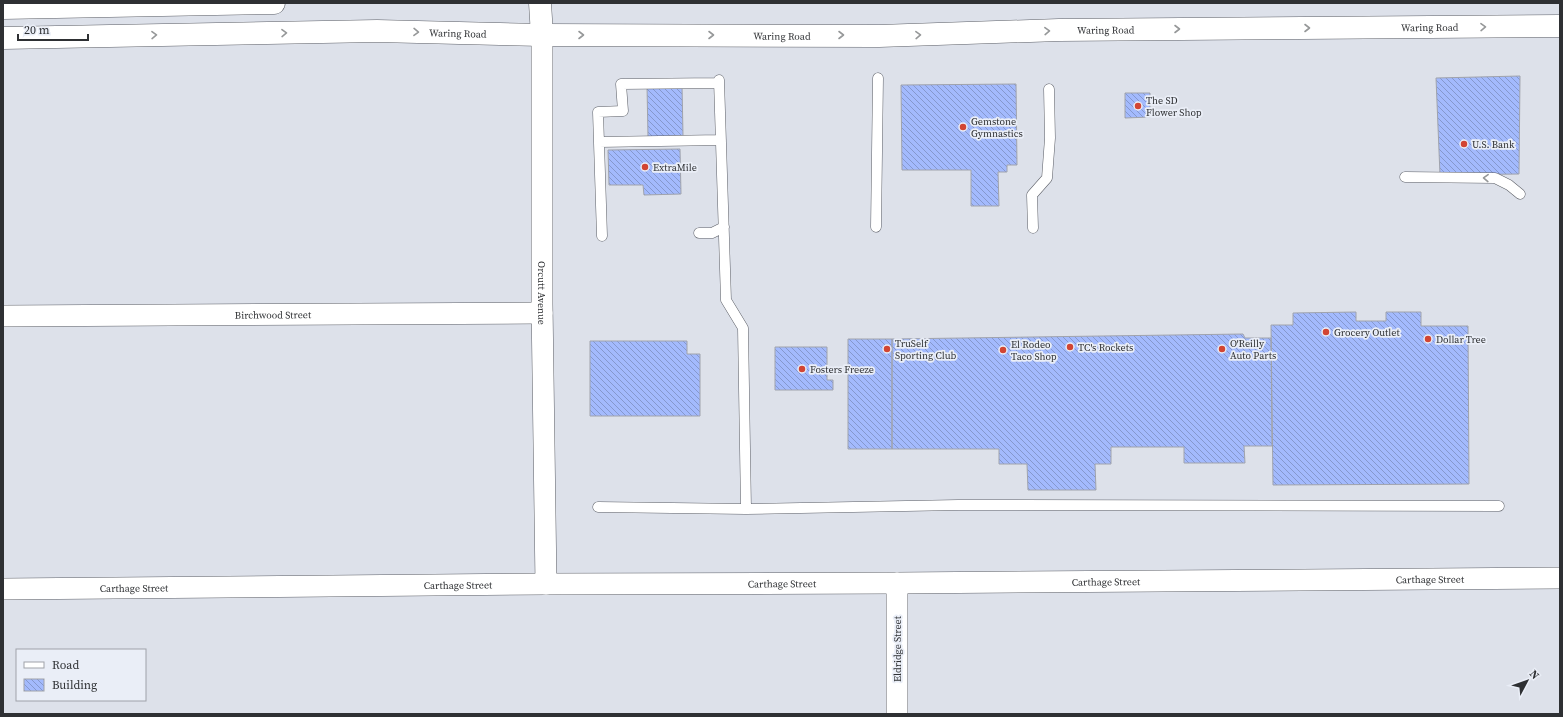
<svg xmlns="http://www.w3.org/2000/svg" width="1563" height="717" font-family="'Source Serif 4',serif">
  <defs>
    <pattern id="building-back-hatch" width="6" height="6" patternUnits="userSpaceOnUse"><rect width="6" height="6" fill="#a3bafd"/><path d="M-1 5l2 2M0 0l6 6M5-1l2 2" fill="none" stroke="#8598cd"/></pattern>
  </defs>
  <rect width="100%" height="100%" fill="#dde1ea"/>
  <path fill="url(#building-back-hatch)" stroke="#a0a3ac" d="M1520,76L1519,174L1440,175L1436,78Z
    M1016,84L1017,165H1007V172H998L999,206H971V170H902L901,85Z
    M682,85L683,136L648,137L647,86Z
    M1125,93H1150V117L1125,118Z
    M680,149L681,194L644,195L643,185H609L608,150Z
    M1356,312V321H1386V312H1421V326H1468L1469,484L1273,485L1271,325H1293V313Z
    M1243,334L1245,338H1271L1272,446H1244L1245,463H1184V447H1111V464H1095L1096,490H1028L1027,464H999V449H892V339Z
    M848,339H892V449H848Z
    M590,341H687V354H700V416H590Z
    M775,347H827V380H833V390H775Z"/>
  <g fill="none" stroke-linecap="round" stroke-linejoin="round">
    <g stroke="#5c5f67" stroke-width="11">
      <path id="lane" d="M719,80L726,300L743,328L746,509
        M599,142L721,140
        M1405,177L1495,178L1509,185L1520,194
        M876,227L878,78
        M1033,228L1032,195L1047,178L1050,138L1049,89
        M699,233H712L724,227
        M602,236L598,112L623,111L621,84L719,83
        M598,507L746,509L958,505L1499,506"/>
    </g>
    <g stroke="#5c5f67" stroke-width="22">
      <g id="street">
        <path id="s1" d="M542,35V304L546,584"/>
        <path id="s2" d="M3,316L542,313"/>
        <path id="s3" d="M3,589L546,584L897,583L1560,578"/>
        <path d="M897,714V583"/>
      </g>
    </g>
    <g stroke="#5c5f67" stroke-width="23">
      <g id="secondary">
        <path d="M540,3L542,35"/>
        <path d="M3,8L274,3"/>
        <path id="s4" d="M3,38L377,31L542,35L879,36L1059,30L1560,26"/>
      </g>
    </g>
    <use href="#lane" stroke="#fff" stroke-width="10"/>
    <use href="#street" stroke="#fff" stroke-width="21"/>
    <use href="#secondary" stroke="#fff" stroke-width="22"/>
  </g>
  <defs><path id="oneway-chevron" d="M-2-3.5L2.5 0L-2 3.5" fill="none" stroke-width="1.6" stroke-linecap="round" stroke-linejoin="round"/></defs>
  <g stroke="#969899">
    <use href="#oneway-chevron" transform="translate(1483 27) rotate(-1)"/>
    <use href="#oneway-chevron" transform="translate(1307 28)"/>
    <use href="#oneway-chevron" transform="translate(1177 29)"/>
    <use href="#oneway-chevron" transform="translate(1047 31) rotate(-2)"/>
    <use href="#oneway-chevron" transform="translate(416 32) rotate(1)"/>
    <use href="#oneway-chevron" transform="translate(284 33) rotate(-1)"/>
    <use href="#oneway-chevron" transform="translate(154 35) rotate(-1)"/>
    <use href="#oneway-chevron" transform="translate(581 35)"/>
    <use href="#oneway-chevron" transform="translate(711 35)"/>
    <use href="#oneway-chevron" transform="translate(841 35)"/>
    <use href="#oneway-chevron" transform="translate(918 35) rotate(-2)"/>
    <use href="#oneway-chevron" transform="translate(1486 178) rotate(-178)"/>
  </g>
  <g fill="#d24533" stroke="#eaeef7" stroke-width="1.5">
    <circle cx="1138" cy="106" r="4"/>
    <circle cx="963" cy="127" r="4"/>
    <circle cx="1464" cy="144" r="4"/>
    <circle cx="645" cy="167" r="4"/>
    <circle cx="1326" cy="332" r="4"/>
    <circle cx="1428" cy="339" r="4"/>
    <circle cx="1070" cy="347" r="4"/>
    <circle cx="887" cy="349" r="4"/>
    <circle cx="1222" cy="349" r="4"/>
    <circle cx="1003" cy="350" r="4"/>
    <circle cx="802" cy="369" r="4"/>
  </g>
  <g text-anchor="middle" stroke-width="3.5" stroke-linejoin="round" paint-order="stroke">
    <g font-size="10" fill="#2e3033" stroke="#eaeef7">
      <text dy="4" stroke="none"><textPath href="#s4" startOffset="1427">Waring Road</textPath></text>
      <text dy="4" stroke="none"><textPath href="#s4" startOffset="1103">Waring Road</textPath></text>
      <text dy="4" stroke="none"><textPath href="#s4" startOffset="455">Waring Road</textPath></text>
      <text dy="4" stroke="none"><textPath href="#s4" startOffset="779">Waring Road</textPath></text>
      <text dy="4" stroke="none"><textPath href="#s1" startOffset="258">Orcutt Avenue</textPath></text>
      <text dy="4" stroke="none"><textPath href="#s2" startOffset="270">Birchwood Street</textPath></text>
      <text dy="4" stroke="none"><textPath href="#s3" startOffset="1427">Carthage Street</textPath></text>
      <text dy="4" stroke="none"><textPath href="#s3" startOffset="1103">Carthage Street</textPath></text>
      <text dy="4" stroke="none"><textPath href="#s3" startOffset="779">Carthage Street</textPath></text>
      <text dy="4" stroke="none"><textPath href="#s3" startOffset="455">Carthage Street</textPath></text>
      <text dy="4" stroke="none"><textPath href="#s3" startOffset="131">Carthage Street</textPath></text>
      <text transform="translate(897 649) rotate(-90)" y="4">Eldridge Street</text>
    </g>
    <g font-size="10" fill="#2e3033" stroke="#eaeef7" text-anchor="start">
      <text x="1146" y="104">The SD<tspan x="1146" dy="12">Flower Shop</tspan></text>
      <text x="971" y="125">Gemstone<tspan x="971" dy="12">Gymnastics</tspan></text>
      <text x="1472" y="148">U.S. Bank</text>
      <text x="653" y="171">ExtraMile</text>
      <text x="1334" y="336">Grocery Outlet</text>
      <text x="1436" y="343">Dollar Tree</text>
      <text x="895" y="347">TruSelf<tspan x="895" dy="12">Sporting Club</tspan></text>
      <text x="1230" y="347">O'Reilly<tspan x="1230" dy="12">Auto Parts</tspan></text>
      <text x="1011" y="348">El Rodeo<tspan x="1011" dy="12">Taco Shop</tspan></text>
      <text x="1078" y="351">TC's Rockets</text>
      <text x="810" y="373">Fosters Freeze</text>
    </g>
  </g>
  <rect width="1563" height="717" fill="none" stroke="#2e3033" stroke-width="8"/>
  <rect x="16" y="649" width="130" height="52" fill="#eaeef7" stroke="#9fa2a9"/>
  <rect x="24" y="662" width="20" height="6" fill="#ffffff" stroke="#9fa2a9"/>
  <text x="52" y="669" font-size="12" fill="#2e3033">Road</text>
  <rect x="24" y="679" width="20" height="12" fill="url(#building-back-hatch)" stroke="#9fa2a9"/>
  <text x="52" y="689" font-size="12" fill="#2e3033">Building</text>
  <g transform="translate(1527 681) rotate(49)" stroke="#eaeef7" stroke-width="3" paint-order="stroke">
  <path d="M0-3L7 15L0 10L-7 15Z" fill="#2e3033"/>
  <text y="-6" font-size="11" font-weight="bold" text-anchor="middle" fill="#2e3033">N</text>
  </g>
  <path d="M18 34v6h70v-6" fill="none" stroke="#2e3033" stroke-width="2"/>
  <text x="24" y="34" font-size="12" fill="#2e3033" stroke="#eaeef7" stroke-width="3" paint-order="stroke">20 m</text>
</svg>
